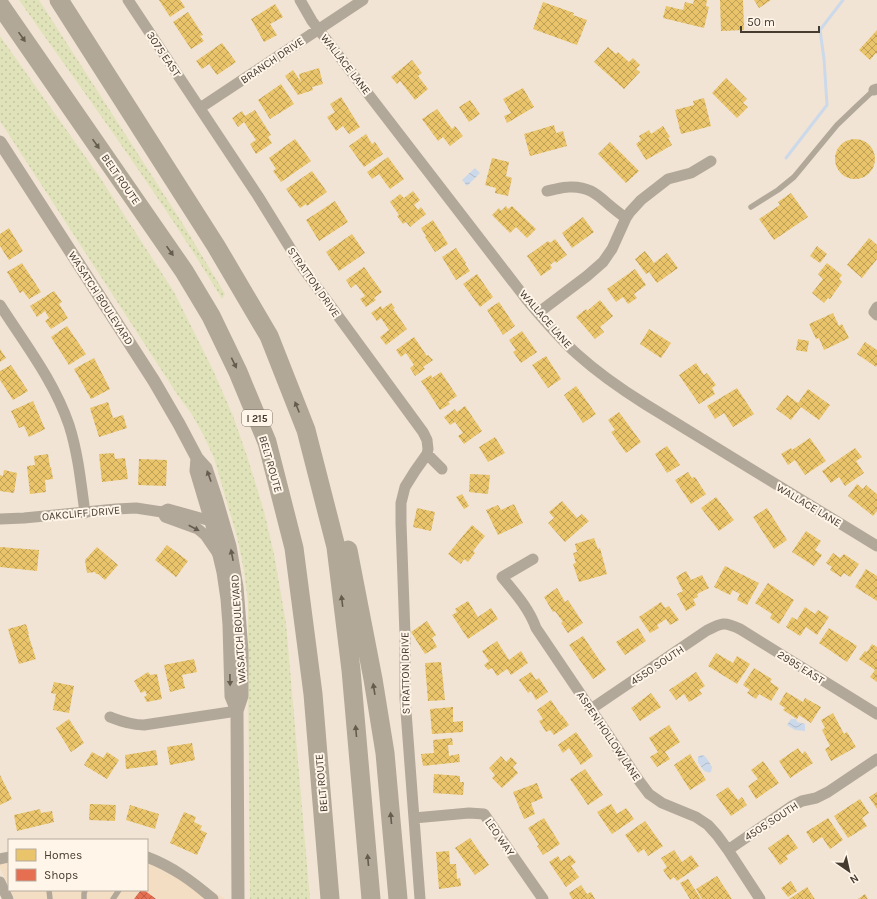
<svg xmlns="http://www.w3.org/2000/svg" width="877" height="899" font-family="Karla,sans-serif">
  <defs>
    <pattern id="grass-dots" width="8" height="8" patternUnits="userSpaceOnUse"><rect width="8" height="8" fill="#e0e3ba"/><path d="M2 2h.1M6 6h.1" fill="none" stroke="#c2c4a0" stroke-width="1.8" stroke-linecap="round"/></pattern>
    <pattern id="water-waves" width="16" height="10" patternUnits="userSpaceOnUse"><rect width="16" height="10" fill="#ccd9ea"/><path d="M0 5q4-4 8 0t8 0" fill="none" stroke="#b1bbc9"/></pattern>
    <pattern id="homes-cross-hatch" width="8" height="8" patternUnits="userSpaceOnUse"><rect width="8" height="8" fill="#e9c46a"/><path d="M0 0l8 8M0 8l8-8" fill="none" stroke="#bfa058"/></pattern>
    <pattern id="shops-cross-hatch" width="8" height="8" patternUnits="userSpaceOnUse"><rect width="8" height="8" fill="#e76f51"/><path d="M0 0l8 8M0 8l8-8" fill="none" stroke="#bd5c44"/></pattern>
  </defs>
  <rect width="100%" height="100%" fill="#f1e4d4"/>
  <path fill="#f4dec3" d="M147,853L155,854L225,899H15L10,890H147Z
    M9,860V887L0,868V862Z"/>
  <path fill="url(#grass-dots)" d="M19,0H39L181,221L225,294L222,299C160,195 88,99 19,0Z
    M0,36L99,176L174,292L213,370L233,416L247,456L264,511L274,554L286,623L310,899H250L248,665V603L244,570L237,537L214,458L203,434L191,413L177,394L0,121Z"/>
  <path fill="url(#water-waves)" d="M475,168L480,173L467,186L462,180Z
    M791,719H796L797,722L805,724V731L795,730L787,725Z
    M701,755C707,755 709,763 712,767L711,772C704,774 701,766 698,762V757Z"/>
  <path fill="url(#homes-cross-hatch)" d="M159,0H180L185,7L170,17Z
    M694,0H707L706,6L709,7L704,28L663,18L666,6L683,10L685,2L693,4Z
    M720,0H743L744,30L721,31Z
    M754,0H771L759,8Z
    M543,2L574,13L573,15L587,20L577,45L533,29Z
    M275,4L283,17L270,24L277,35L264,42L251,19Z
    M188,12L203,35L200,36L204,41L191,49L173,22Z
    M877,30V54L876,53L870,60L859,50Z
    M222,43L236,62L217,75L209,64L202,69L196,61Z
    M608,47L616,54L618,52L629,62L633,58L640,65L636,69L640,72L624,89L594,62Z
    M412,60L422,73L418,76L428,89L415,100L400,81L397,84L391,77Z
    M319,68L323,84L312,87L313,90L298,95L285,76L293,70L301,82L299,74Z
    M726,78L747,99L743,103L748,107L737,118L712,93Z
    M281,84L294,104L270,119L258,100Z
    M523,88L534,107L507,123L504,116L511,113L503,99Z
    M341,97L360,127L349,134L343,126L336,131L327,117L335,112L330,104Z
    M704,98L711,126L681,134L675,110L694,105L693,101Z
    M470,100L480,114L469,122L459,107Z
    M437,109L452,129L455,126L463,136L450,146L443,137L438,141L422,119Z
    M255,110L271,135L268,137L272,143L256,154L250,144L256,140L244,122L238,127L232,118L242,111L245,116Z
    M554,125L556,133L563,131L567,146L530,156L524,134Z
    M663,126L670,137L668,138L672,145L646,160L636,144L641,140L639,136L649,130L651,134Z
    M366,134L372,144L375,142L383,154L364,167L349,146Z
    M835 159a20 20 0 1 1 40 0a20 20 0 1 1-40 0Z
    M295,139L311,161L281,182L273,171L276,169L269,158Z
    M610,142L639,171L626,183L598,154Z
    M388,157L404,179L390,189L379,174L372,179L367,172Z
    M492,158L509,162L506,176L512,178L508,196L495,193L496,188L485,185Z
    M312,171L327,192L307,206L306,204L300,208L286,189Z
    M413,191L420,200L414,205L418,210L421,207L426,214L410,227L406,222L403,224L397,216L399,215L390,202L400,194L404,198Z
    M791,193L808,217L774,240L759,219L780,205L778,202Z
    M335,201L348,222L319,241L306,220Z
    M506,206L508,209L512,206L536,229L527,238L516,227L510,233L492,215L499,208L501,211Z
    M583,217L594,232L572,248L562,233Z
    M433,220L448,244L435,252L425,237L426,236L421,228Z
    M9,228L23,251L9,260L0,246V234Z
    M352,234L365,253L339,271L326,252Z
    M869,238L877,245V259L862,278L847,265Z
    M555,239L567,255L556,263L555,261L550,265L552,268L541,276L527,256L548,241L550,243Z
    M817,246L827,254L820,263L810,256Z
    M456,248L466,263L465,264L470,271L456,280L442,257Z
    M645,251L654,263L667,253L678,268L657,283L649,272L646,274L635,259Z
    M22,263L41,292L29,299L23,291L20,293L7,272Z
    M827,263L842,275L839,279L842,282L830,299L828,298L824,303L812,293L823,279L818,274Z
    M364,267L382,292L374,298L376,300L366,307L360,299L365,296L356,284L351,288L346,280Z
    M635,269L646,285L634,294L637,298L628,304L623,297L616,302L607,289Z
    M477,274L493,297L480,307L463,284Z
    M54,291L62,302L59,304L68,318L51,329L45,321L49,318L45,311L37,317L30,306Z
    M600,300L613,316L600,327L604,332L595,339L576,317L586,309L587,311Z
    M499,302L515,326L503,335L487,310Z
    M391,303L395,308L393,309L407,329L386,345L380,337L389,330L381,318L377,321L371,313L381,306L382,309Z
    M833,313L839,326L842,324L849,338L824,350L819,338L816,339L809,324Z
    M67,326L86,354L69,365L51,337Z
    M649,329L671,343L661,358L640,344Z
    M522,331L537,352L521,363L513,352L516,350L509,340Z
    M414,337L427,356L428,355L433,360L423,367L425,369L415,376L410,368L414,365L406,353L401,357L396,350Z
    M798,339L809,341L807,352L796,350Z
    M865,342L877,350V365L876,367L857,354Z
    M0,349L6,358L0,362Z
    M546,356L561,379L548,388L532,365Z
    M94,358L110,389L91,399L74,369Z
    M696,363L704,375L707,373L716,385L712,388L715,394L699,404L679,375Z
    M11,365L28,391L13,400L0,380V371Z
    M441,372L457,396L448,402L450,404L440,410L421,381L431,375L432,378Z
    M576,386L596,414L583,423L564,395Z
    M737,388L754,414L733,427L724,413L715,419L707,406Z
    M808,389L830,405L819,420L801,407L791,420L776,409L787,395L798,403Z
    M33,401L45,429L29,437L24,426L19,428L11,411Z
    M108,402L113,418L123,415L127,428L99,437L90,408Z
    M465,406L482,431L464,444L458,436L463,433L455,422L450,425L444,417L455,409L457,412Z
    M619,412L641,442L626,453L611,432L615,430L608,420Z
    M495,437L505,453L488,462L479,447Z
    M810,438L826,461L805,475L795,460L788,465L781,454L791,448L792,450Z
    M667,446L680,465L667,473L655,454Z
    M855,448L862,457L856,461L864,473L845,486L839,477L831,483L822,471Z
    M114,453L115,459L125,458L128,479L102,482L99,454Z
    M48,454L50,467H51L53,479L45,480L46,492L30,494L27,466L35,465L34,456Z
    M139,459L167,460L166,486L138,485Z
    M4,470L17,473L14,493L0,491V475L3,476Z
    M688,472L692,478L695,477L706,494L691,504L675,480Z
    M470,474L490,475L488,494L469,492Z
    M857,484L863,489L866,485L877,494V511L873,516L848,496Z
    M462,494L469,506L464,509L456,497Z
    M716,497L734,520L719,531L701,508Z
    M562,501L577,518L582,514L589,521L565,542L548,523L554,518L549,512Z
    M514,504L523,523L498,535L486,510L498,505L501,510Z
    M417,508L435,512L431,531L413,527Z
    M767,508L787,540L774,549L753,517Z
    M472,525L485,536L473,551L475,553L468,562L464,559L461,564L448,554Z
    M806,531L821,541L815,550L822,555L814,566L792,552Z
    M594,538L598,549L600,548L607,574L579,582L573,564L576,563L573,553L577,552L575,544Z
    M167,545L188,561L176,577L155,560Z
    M0,547L39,550L37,571L0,567Z
    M97,547L118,565L105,580L98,574H96L95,572L87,573L85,560Z
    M833,553L840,558L844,554L859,564L850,577L844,573L841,577L830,570L832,567L826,563Z
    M725,566L759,583L747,605L737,600L740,594L733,590L730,595L714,587Z
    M866,569L877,576V601L855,587Z
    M686,571L691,580L702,575L709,588L697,594L698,597L693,599L696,605L686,611L677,594L683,591L676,577Z
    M768,583L794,600L779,624L770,618L772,614L755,603Z
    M557,588L565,602L568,600L583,623L568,633L561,623L563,622L555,611L553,612L544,597Z
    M468,601L478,617L491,608L498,619L468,639L452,615L457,612L455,609Z
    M661,602L665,608L669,606L679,620L670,625L666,619L657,625L659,628L650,633L639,617Z
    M805,607L815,614L818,610L829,617L817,635L806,627L800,636L786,627L792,617L797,620Z
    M427,621L436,635L432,638L437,647L425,654L411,632Z
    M26,624L29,634H28L36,659L19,664L8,629Z
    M638,628L646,641L625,655L616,642Z
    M829,628L857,646L847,662L819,643Z
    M583,636L606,670L593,679L569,645Z
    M497,641L509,660L521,651L528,663L511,675L507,669L497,676L492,668L488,670L484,665L489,661L482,651Z
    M872,644L877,647V682L870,677L875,670L859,659L865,651L867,652Z
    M716,653L733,663L737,656L750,664L737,684L708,666Z
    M194,659L197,672L182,675L185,688L170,692L164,665Z
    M441,662L445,700L428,701L425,663Z
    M754,668L772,679L770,682L779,688L771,701L759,694L756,699L747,693L750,690L743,685Z
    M148,672L150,675L157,674L162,699L147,702L144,697L147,695L145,691L141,693L134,681Z
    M531,672L536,680L539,678L548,692L536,700L531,691L528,693L519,680Z
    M696,672L705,686L699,690L702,694L689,702L684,694L676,700L669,690Z
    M54,682L74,686L69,713L53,710L56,694L51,693Z
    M786,692L803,702L805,698L821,707L811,723L799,715L797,719L783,710L785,708L779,704Z
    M651,693L661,707L640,721L631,708Z
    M551,700L561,715H562L569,725L554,735L550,730L546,732L539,721L543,719L537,710Z
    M453,707V722L463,721V732L432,734L430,709Z
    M833,713L844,734L847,732L856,747L831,761L825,749L830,746L822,730L825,728L821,720Z
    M69,719L84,743L71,752L56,728Z
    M669,725L680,742L665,752L670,759L657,767L650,757L658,752L649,738Z
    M576,732L593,756L581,765L569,748L563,753L558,745Z
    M452,738L453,745H448L449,756L459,754L460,762L423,766L421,754L434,753L433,740Z
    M192,743L195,760L170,765L167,747Z
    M798,748L802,754L805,751L813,763L790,778L779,761Z
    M156,750L158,765L126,769L125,755Z
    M92,752L103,758L107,752L119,760L107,779L84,765Z
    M690,754L706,780L690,790L674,765Z
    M501,756L506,762L511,757L517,763L513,767L518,773L502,788L492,778L495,775L489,768Z
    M763,761L779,783L756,799L748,786L758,779L751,770Z
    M585,769L603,795L588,805L570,779Z
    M434,774L460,776V782H464L463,795L433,793Z
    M0,775L12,799L0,805Z
    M537,783L543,798L531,803L535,814L524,819L513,792Z
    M728,787L738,800L742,797L747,805L731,816L716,795Z
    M877,792V809L869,797Z
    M860,799L869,813L862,818L867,826L848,838L834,816Z
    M90,804L116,805L115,821L89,820Z
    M611,804L617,814L626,808L634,819L612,834L597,812Z
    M130,805L159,814L155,829L126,820Z
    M40,809L41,813L52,811L54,822L17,831L14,815Z
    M184,812L196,817L194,822L202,826L200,830L207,833L197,855L170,843Z
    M544,818L560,844L543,855L537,846L539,845L528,828Z
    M828,818L843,840L830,849L822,837L813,843L806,832Z
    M645,821L663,846L648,856L644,849L638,853L625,835Z
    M788,834L798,848L786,856L788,859L780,865L768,848Z
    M470,838L489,865L475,875L455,848Z
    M674,850L682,862L691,855L699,866L677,881L674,877L670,880L663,870L667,867L661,858Z
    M449,851L450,864H456L457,879L460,878L461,886L439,889L436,852Z
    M570,855L576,862L571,866L579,877L566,887L549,862L558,856L561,861Z
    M717,876L732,899H702L696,889Z
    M688,879L701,899H690L680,883Z
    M791,881L797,891L788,897L781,888Z
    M581,885L587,894L591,892L595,899H572L569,893Z
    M807,887L815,899H789Z
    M865,894L868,899H858Z"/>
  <path fill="url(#shops-cross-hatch)" d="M141,890H144L156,899H134Z"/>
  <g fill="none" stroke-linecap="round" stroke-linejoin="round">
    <path stroke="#ccd9ea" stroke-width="3" d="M786,158L827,105L824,59L820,30L843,0"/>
    <path stroke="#b2a899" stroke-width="5.5" d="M751,207L778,190L794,177L837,125L860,103L874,90
      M49,890L50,899
      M84,899V894L85,890
      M113,899L119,890"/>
    <path stroke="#b2a899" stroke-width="11" d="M128,0L258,196L300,264L423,432L427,440L428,449L427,454L415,471L405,487L401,503V523L405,635V698L420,899
      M300,0L312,21L527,300C543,319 559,338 577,354C598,373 621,389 645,404L877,546
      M874,90L877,89
      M200,108L363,0
      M547,191C554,190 562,187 569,187C587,186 596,193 608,204C614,209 620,214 626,218
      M0,305C25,344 54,381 69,425C78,453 81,483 85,513
      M877,307L874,312L877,315
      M538,313L587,276L603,262L612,249L626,218L630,212L641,200L668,179L691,173L711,161
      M427,454L442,469
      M162,512L165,517L198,529L205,535L218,554
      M0,519L24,518L116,509L136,508L162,512L168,509L218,523
      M533,559L502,577C515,593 529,608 536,628L640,782L649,794L662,803L696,817L708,825L717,835L728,850L760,899
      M591,709L706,631C721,623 724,621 740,629L877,714
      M110,717C121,721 131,725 144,725L237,711
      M414,818L469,813L484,814L543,899
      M728,850L792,806L802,801L816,798L828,792L877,759
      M147,857C173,867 192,881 213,899
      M0,859L9,857
      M0,882L8,899"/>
    <path stroke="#b2a899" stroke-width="13" d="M0,142L154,381L179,424L197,458L206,468L216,498L230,546L237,587L242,651V696L237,711L238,899
      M197,458L196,471L211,521L223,572L227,599L229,625L231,696L237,711"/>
    <path stroke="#b1a898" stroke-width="19" d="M59,0L216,246L269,336L306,430L336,547L351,670L371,899
      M0,5L184,271L211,316L238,372L267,442L294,548L313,694L330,899
      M348,550L373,679L385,753L398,899"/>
  </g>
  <defs><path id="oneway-solid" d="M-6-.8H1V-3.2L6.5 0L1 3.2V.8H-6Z"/></defs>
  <g fill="#655c4e">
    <use href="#oneway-solid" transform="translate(22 37) rotate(55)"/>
    <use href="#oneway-solid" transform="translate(96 144) rotate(55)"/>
    <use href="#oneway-solid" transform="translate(170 251) rotate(55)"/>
    <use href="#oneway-solid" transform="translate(234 363) rotate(64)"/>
    <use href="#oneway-solid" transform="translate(297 407) rotate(-112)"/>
    <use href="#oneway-solid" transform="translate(342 601) rotate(-97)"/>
    <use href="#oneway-solid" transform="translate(374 689) rotate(-99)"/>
    <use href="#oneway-solid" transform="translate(356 731) rotate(-95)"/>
    <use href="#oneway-solid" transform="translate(391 818) rotate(-95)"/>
    <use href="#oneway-solid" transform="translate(368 860) rotate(-95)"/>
  </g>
  <g fill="#665c4f">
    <use href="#oneway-solid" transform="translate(209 476) rotate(-110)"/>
    <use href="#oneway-solid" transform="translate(194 528) rotate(28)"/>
    <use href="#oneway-solid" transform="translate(232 555) rotate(-101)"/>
    <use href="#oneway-solid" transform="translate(230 680) rotate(89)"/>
  </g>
  <g text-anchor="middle" stroke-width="4" stroke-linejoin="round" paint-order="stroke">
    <rect fill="#fff5e9" stroke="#7d7367" stroke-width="1" x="242" y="410" width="30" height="16" rx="3"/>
    <g font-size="10" font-weight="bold" fill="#453b2f">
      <text x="257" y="422">I 215</text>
    </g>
    <g font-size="11" fill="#453b2f" stroke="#fff5e9">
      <text transform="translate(164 54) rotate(56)" y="4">3075 EAST</text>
      <text transform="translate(272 60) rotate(-34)" y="4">BRANCH DRIVE</text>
      <text transform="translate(346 64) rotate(52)" y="4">WALLACE LANE</text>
      <text transform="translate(121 179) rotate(55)" y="4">BELT ROUTE</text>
      <text transform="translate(314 282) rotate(55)" y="4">STRATTON DRIVE</text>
      <text transform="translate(101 298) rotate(57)" y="4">WASATCH BOULEVARD</text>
      <text transform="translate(546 319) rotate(49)" y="4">WALLACE LANE</text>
      <text transform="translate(271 464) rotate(74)" y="4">BELT ROUTE</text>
      <text transform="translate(809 505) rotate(31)" y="4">WALLACE LANE</text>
      <text transform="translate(81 513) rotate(-5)" y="4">OAKCLIFF DRIVE</text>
      <text transform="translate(238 629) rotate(-94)" y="4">WASATCH BOULEVARD</text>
      <text transform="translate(657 665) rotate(-34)" y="4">4550 SOUTH</text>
      <text transform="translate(801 667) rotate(32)" y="4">2995 EAST</text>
      <text transform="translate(405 673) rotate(-91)" y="4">STRATTON DRIVE</text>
      <text transform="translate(609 736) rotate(56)" y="4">ASPEN HOLLOW LANE</text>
      <text transform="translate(321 783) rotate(-95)" y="4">BELT ROUTE</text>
      <text transform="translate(771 821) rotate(-33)" y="4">4505 SOUTH</text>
      <text transform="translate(500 837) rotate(55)" y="4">LEO WAY</text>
    </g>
  </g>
  <rect x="8" y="839" width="140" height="52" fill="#fff5e9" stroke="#b5ab9f"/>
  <rect x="16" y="849" width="20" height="12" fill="#e9c46a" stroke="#b5ab9f"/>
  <text x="44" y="859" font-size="12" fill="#453b2f">Homes</text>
  <rect x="16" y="869" width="20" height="12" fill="#e76f51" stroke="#b5ab9f"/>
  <text x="44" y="879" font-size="12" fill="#453b2f">Shops</text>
  <g transform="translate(849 871) rotate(146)" stroke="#fff5e9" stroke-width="3" paint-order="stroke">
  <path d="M0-3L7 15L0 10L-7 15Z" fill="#453b2f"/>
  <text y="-6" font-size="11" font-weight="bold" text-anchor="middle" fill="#453b2f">N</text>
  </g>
  <path d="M741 26v6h78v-6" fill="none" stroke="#453b2f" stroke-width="2"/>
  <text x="747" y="26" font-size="12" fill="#453b2f" stroke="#fff5e9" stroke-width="3" paint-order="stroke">50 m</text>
</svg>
